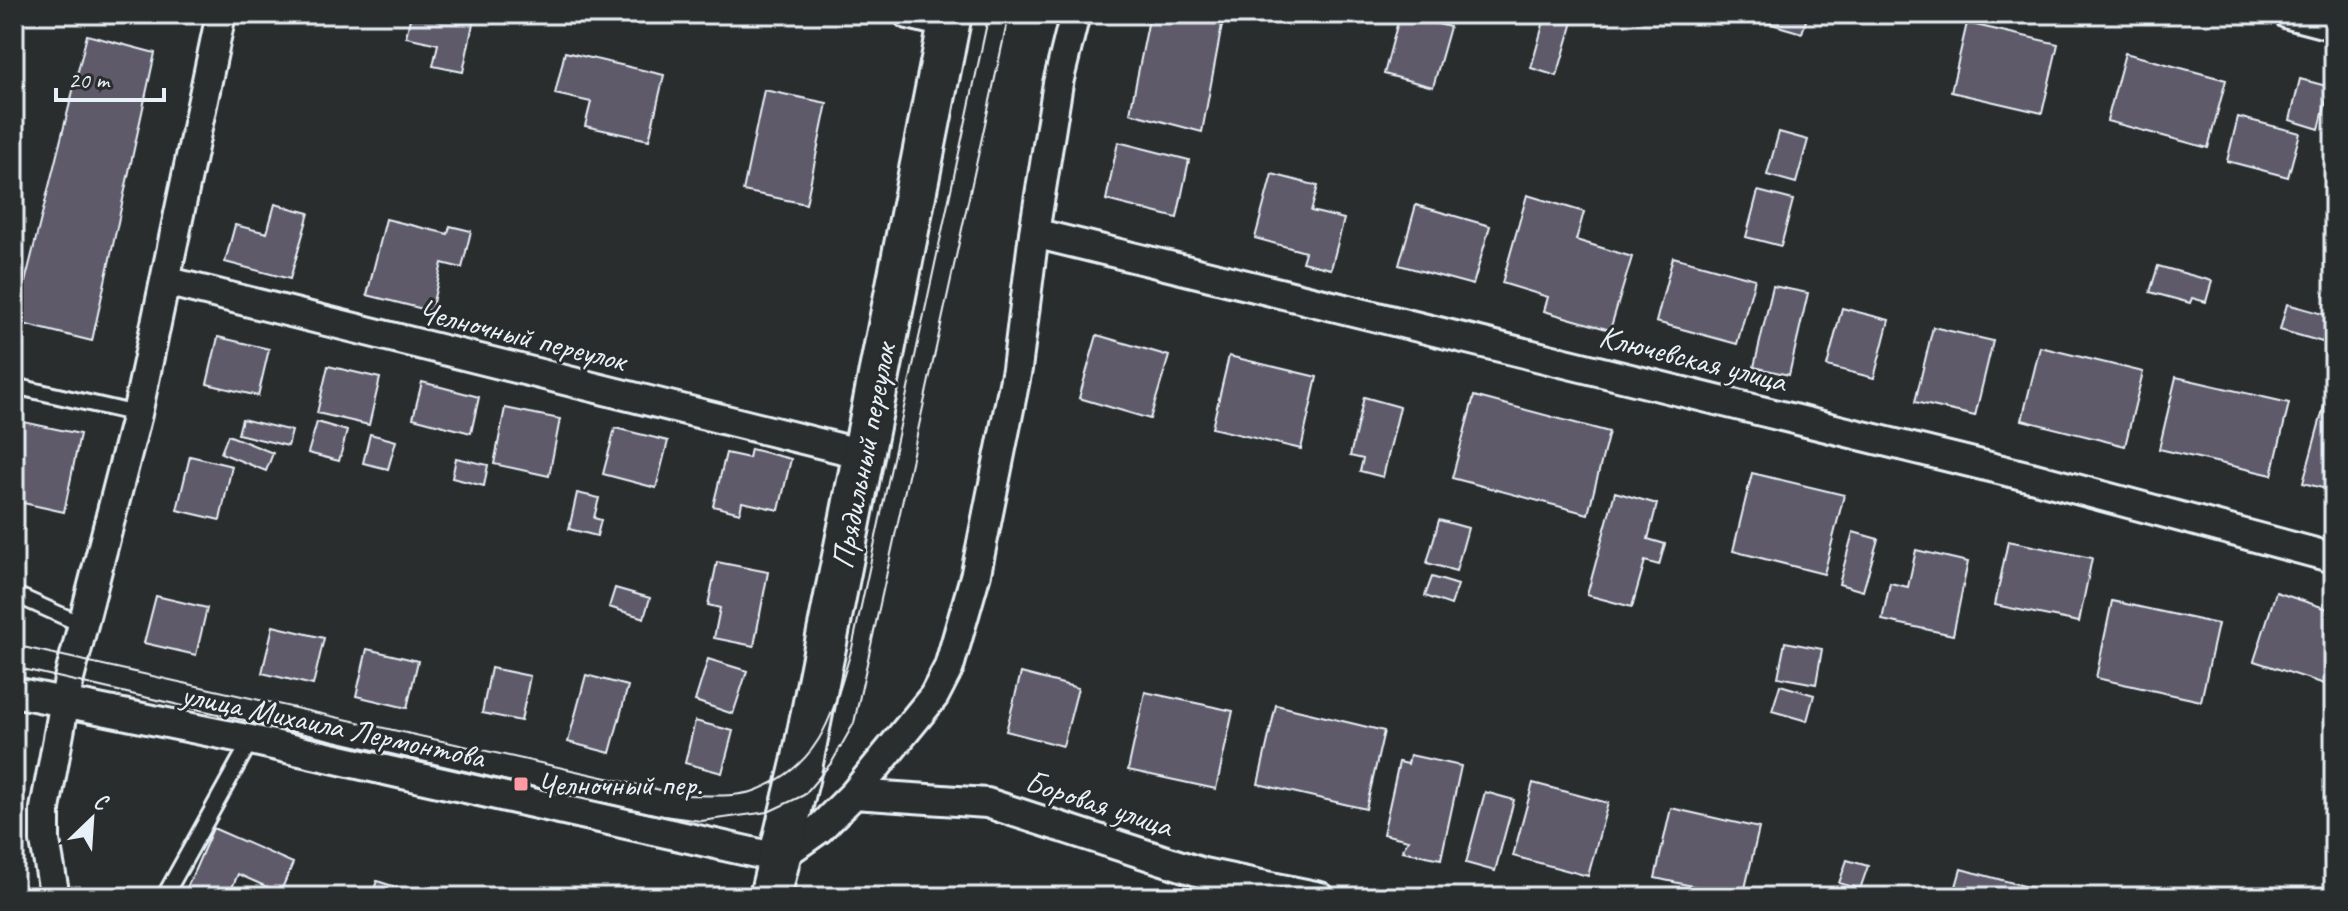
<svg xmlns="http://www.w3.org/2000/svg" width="2348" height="911" font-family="Caveat,sans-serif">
  <rect width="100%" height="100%" fill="#2a2d2e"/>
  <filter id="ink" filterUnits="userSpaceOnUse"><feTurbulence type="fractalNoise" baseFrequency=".0125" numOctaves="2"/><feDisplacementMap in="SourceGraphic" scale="16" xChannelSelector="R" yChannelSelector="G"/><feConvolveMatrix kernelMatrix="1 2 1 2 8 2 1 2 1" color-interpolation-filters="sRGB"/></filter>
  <g filter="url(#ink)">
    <path fill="#5f5a6b" stroke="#e8f1f8" stroke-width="2" d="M411,14H475L463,72L433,66L438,44L406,37Z
      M1150,14H1173L1222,25L1202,132L1130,113Z
      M1400,14L1450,27L1433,87L1384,74Z
      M1546,14L1575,15L1557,76L1531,68Z
      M1737,14H1808L1802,33Z
      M1967,23L2058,44L2042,113L1951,92Z
      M87,35L155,53L92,341L15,322Z
      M565,52L664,75L649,140L585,126L591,102L555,94Z
      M2125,53L2226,80L2208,148L2107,121Z
      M2300,79L2330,87L2319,129L2290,120Z
      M764,90L827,103L806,204L743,191Z
      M2238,117L2300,133L2288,177L2227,161Z
      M1779,132L1808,140L1796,183L1767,175Z
      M1118,142L1189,160L1177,218L1106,200Z
      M1272,174L1318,186L1311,211L1344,219L1331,269L1302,262L1305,252L1255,238Z
      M1758,191L1793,200L1781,246L1746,237Z
      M1527,195L1584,212L1576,240L1632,257L1610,330L1544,311L1548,297L1502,283Z
      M275,204L309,213L290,279L225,262L235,225L267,233Z
      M1416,205L1490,226L1473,285L1399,265Z
      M386,219L448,234L450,226L471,231L462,268L442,263L431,311L367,295Z
      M1673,257L1755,279L1737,344L1656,322Z
      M2158,266L2212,281L2206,302L2192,298L2190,303L2150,292Z
      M1773,286L1808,293L1789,375L1754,367Z
      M2287,304L2334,317L2326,343L2280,330Z
      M1842,308L1889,320L1874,378L1827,366Z
      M1933,327L1993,341L1975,416L1915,402Z
      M1097,335L1169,356L1150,419L1079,398Z
      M218,337L269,349L258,396L207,384Z
      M2040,347L2143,372L2125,446L2022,420Z
      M1229,356L1317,377L1301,449L1212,428Z
      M328,366L380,378L369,425L317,413Z
      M2176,377L2289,403L2272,475L2159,449Z
      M422,382L479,397L471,433L413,418Z
      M1474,396L1609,432L1588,514L1452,478Z
      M1364,397L1400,407L1383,477L1360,471L1363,459L1350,456Z
      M2324,406L2334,408V491L2303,483Z
      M505,408L560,419L549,476L494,464Z
      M242,419L292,431L288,446L238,434Z
      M14,420L80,434L64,512L14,501Z
      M317,422L347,431L339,461L308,453Z
      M615,428L668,441L656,488L603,474Z
      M370,434L396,441L388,469L363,463Z
      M228,435L273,453L266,471L221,453Z
      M751,449L791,459L779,510L742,502L740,513L713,506L726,453L749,458Z
      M190,456L232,466L220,520L177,510Z
      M456,458L488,465L484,486L452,478Z
      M1752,473L1844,495L1824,574L1733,551Z
      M1615,492L1657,504L1648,539L1665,544L1659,565L1645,561L1632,607L1587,595Z
      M577,493L599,498L594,518L601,520L597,536L569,529Z
      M1439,520L1468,528L1456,571L1427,563Z
      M1853,532L1878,539L1863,591L1839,584Z
      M2008,541L2092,558L2079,622L1995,605Z
      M1916,550L1968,562L1953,635L1882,620L1890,583L1908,587Z
      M717,562L768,572L754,646L714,638L720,608L708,605Z
      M1432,577L1458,585L1451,605L1425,596Z
      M615,588L650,598L644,618L609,607Z
      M2276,592L2334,611V687L2254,661Z
      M156,596L207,608L196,655L144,643Z
      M2112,601L2218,624L2201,701L2096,678Z
      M273,626L324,638L313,685L262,673Z
      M1785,642L1822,649L1816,684L1778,677Z
      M367,649L418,661L407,708L356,696Z
      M708,659L747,671L733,714L695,701Z
      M491,668L530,676L521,721L482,713Z
      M1021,673L1078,688L1063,746L1006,731Z
      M586,675L628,686L610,753L568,742Z
      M1780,685L1814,695L1807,721L1772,711Z
      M1145,692L1233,711L1216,789L1128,770Z
      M1276,705L1384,731L1366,809L1258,784Z
      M695,721L733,731L722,773L685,763Z
      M1410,755L1461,766L1441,859L1402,851L1408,840L1383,834L1399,762L1408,764Z
      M1533,783L1608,803L1588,876L1513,856Z
      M1485,792L1514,800L1495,871L1466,863Z
      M1671,808L1759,828L1743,897L1655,878Z
      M213,828L293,863L280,893L238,874L228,897H183Z
      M1847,860L1868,866L1860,889L1839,883Z
      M1961,869L2043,891L2042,897H1953Z
      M377,881L427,897H371Z"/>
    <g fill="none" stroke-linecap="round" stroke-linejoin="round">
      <g stroke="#e8f1f8" stroke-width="20">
        <path id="lane" d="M14,386L137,414
          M14,594L83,625
          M164,897L251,740"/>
      </g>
      <g stroke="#e8f1f8" stroke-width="34">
        <path id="street" d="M908,14L949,24
          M2288,14L2334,26
          M1034,233L2035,478L2334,558
          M165,281L863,454
          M14,692L251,740L778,858L819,829L854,794L934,696L949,667L976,573L1017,369L1034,233L1058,83L1075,14
          M854,794L987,803L1203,873L1320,897
          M55,897L45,841V809L69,679L137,414L221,14"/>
      </g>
      <g stroke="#e8f1f8" stroke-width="46">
        <path id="secondary" d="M770,897L802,763L951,14"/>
      </g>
      <use href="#lane" stroke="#2a2d2e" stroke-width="14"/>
      <use href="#street" stroke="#2a2d2e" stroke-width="28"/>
      <use href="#secondary" stroke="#2a2d2e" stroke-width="40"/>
      <path stroke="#e8f1f8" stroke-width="2" d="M14,645L683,795C706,795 736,798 757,790C824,763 833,711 852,648L989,14
        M14,667L656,815L701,821L768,812L804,795L832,762L854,723L1009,14"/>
    </g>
  </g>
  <rect fill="#ff9aa2" stroke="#2a2d2e" stroke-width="3" x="513" y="776" width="16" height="16" rx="4"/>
  <g text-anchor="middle" stroke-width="6" stroke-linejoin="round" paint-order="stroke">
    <g font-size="32" fill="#e8f1f8" stroke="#2a2d2e">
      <text transform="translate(522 335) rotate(14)" y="11">Челночный переулок</text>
      <text transform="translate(1693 358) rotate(14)" y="11">Ключевская улица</text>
      <text transform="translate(863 456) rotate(-79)" y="11">Прядильный переулок</text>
      <text transform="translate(333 725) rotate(12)" y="11">улица Михаила Лермонтова</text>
      <text transform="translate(1099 803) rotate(18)" y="11">Боровая улица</text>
    </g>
    <g font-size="32" fill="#e8f1f8" stroke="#2a2d2e" text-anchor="start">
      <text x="537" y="795">Челночный пер.</text>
    </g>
  </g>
  <rect width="2348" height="911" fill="none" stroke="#2a2d2e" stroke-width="48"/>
  <rect x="24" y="24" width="2300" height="863" fill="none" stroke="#e8f1f8" stroke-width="3" filter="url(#ink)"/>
  <g transform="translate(92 819) rotate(25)" stroke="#2a2d2e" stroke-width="6" paint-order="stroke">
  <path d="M0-6L14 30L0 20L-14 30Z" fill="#e8f1f8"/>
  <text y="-12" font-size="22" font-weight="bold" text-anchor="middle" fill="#e8f1f8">С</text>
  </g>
  <path d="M56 88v12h108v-12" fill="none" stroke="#e8f1f8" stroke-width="4"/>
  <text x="68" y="88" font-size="24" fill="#e8f1f8" stroke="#2a2d2e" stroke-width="6" paint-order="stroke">20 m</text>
</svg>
